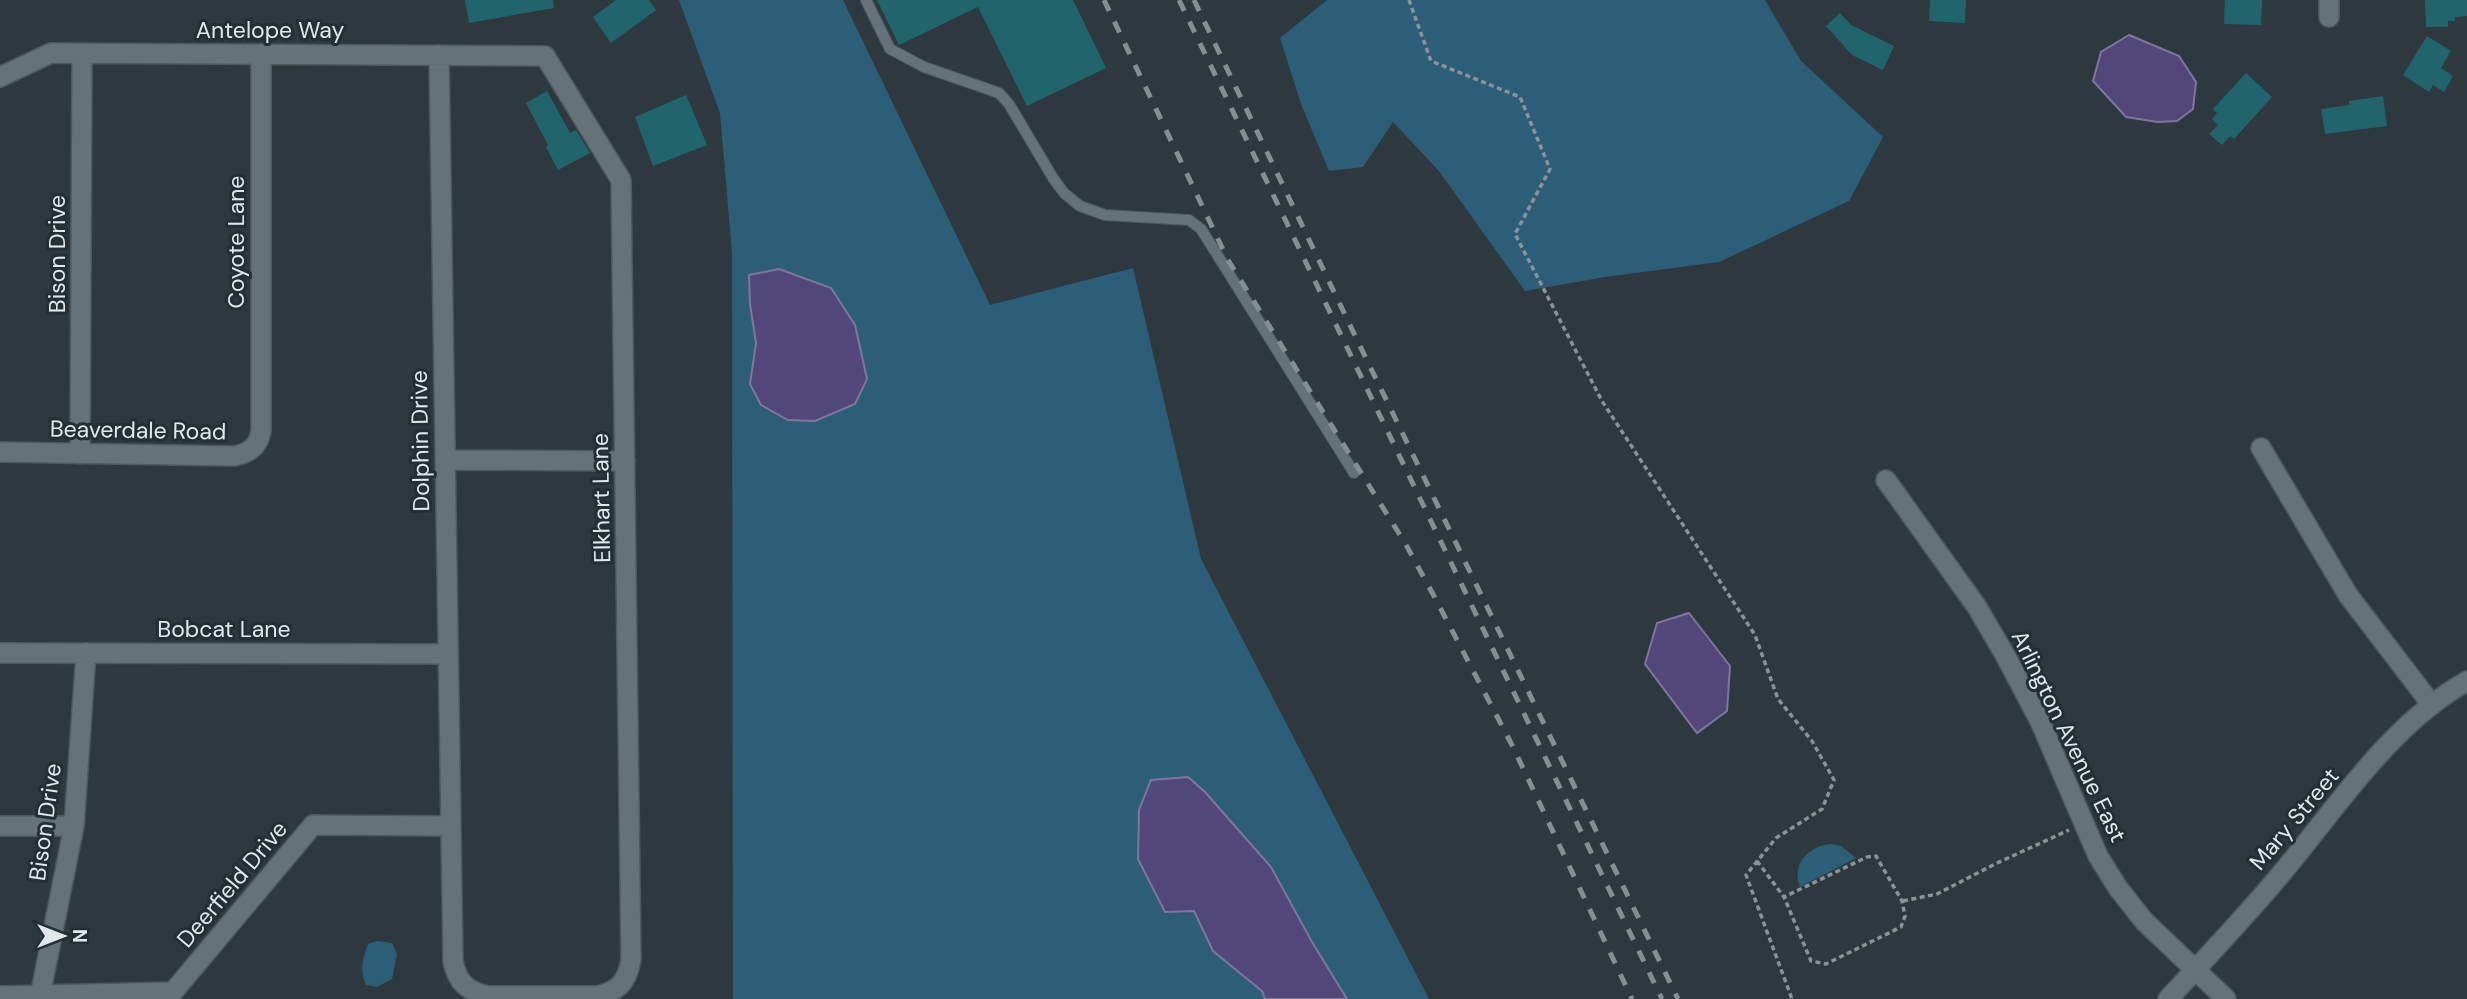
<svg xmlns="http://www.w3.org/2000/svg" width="2467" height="999" font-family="'DM Sans',sans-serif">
  <rect width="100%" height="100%" fill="#2d393f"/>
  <path fill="#2d5e78" d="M679,0H843L990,305L1133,268L1201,559L1429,999H733L732,253L720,113Z
    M1327,0H1765L1801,61L1883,137L1849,201L1719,262L1605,277L1525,291L1439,171L1393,122L1363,167L1329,171L1301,104L1280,38Z
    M1830,844L1841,846L1856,858L1800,887C1791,864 1808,847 1830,844Z
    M377,941L392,943L397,954L392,979L377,987L366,985C359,969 363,959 368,944Z"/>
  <path fill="#53467a" stroke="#7d779c" stroke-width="2" d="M2129,35L2179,56L2196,82L2193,109L2177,121L2158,122L2126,117L2093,81L2101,52Z
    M779,269L831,288L855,325L867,379L855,404L815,421L788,420L761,405L750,384L756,343L750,304L749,275Z
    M1689,613L1730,666L1727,711L1697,733L1645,664L1657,623Z
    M1188,777L1205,792L1271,867L1312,942L1347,999H1265L1262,991L1213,951L1194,911L1165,912L1138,859L1139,810L1151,780Z"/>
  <path fill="#21656c" d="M465,0H553L554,8L469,23Z
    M616,0H649L656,10L611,43L593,17Z
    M877,0H1073L1106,68L1027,106L978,7L899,45Z
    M1930,0H1966L1965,23L1929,21Z
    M2225,0H2262L2261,25L2224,24Z
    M2425,0H2467V16L2455,17V21H2448V27H2426Z
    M1840,13L1851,25L1894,46L1883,70L1852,55L1826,26Z
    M2427,36L2451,51L2441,68L2453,76L2444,92L2433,85L2429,92L2403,75Z
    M2246,73L2272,97L2234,139L2230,136L2222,145L2209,134L2218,125L2212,119L2217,113L2213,109Z
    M547,91L570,133L576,130L590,153L558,170L546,147L548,145L526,103Z
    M686,95L707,145L653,166L635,117Z
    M2383,96L2387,126L2325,134L2321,109L2349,105V101Z"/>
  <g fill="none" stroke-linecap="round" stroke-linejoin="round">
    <g stroke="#4e585d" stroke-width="12">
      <path id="lane" d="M866,0L890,49L924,67L999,93L1009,104L1053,178L1064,193L1080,206L1105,215L1189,220L1201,229L1354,473"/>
    </g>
    <g stroke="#4e585d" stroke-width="22">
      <path id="street" d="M2329,0V17
        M0,77L51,53L545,56L621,180L631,960C627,982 618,992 596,996H488C467,991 457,982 453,961L439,55
        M2261,448L2348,595L2432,705
        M0,452L234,456C250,453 259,446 261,430V54
        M80,454L82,54
        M445,460L625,461
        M1886,480L1977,607L2005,655L2040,721L2098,856L2118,888L2144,921L2226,999
        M0,653L448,654
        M0,826H74
        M0,996L173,992L313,825L451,826
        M40,996L74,826L86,653
        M2168,999C2208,956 2249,913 2286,868C2340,803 2391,724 2467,681"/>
    </g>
    <path stroke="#899398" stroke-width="3.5" stroke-dasharray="5 3.5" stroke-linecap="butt" d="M1409,0L1431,61L1520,97L1550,169L1515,234L1602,401L1755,635L1778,699L1812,741L1834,780L1822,809L1776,838L1746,875L1792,999
      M1757,861L1784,897L1811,961L1826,964L1901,927L1905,916L1902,901L1876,856L1867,857L1784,897
      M1903,901L1937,894L1995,864L2069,830"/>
    <use href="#lane" stroke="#65727a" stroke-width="10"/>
    <use href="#street" stroke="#65727a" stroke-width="19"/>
    <path stroke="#848e93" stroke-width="5" stroke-dasharray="12 12" stroke-linecap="butt" d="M1104,0L1228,260L1405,543L1434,596L1513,747L1632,999
      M1179,0L1662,999
      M1194,0L1360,346L1678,999"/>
  </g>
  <g text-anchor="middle" stroke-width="6" stroke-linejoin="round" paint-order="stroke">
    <g font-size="23" fill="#e0e8ec" stroke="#232e35">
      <text x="270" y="38">Antelope Way</text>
      <text transform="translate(236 242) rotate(-90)" y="8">Coyote Lane</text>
      <text transform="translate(57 254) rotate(-90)" y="8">Bison Drive</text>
      <text transform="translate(138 430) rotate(1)" y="8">Beaverdale Road</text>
      <text transform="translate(420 441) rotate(-91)" y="8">Dolphin Drive</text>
      <text transform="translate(601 498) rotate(-91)" y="8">Elkhart Lane</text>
      <text x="224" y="637">Bobcat Lane</text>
      <text transform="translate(2069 736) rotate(64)" y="8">Arlington Avenue East</text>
      <text transform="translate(2294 819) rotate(-50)" y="8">Mary Street</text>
      <text transform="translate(45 822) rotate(-82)" y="8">Bison Drive</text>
      <text transform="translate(232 884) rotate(-50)" y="8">Deerfield Drive</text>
    </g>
  </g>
  <g transform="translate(63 936) rotate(90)" stroke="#232e35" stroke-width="5" paint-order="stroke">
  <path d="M0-5L12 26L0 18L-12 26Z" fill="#e0e8ec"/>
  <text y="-10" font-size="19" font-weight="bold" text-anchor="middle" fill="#e0e8ec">N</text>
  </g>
</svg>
